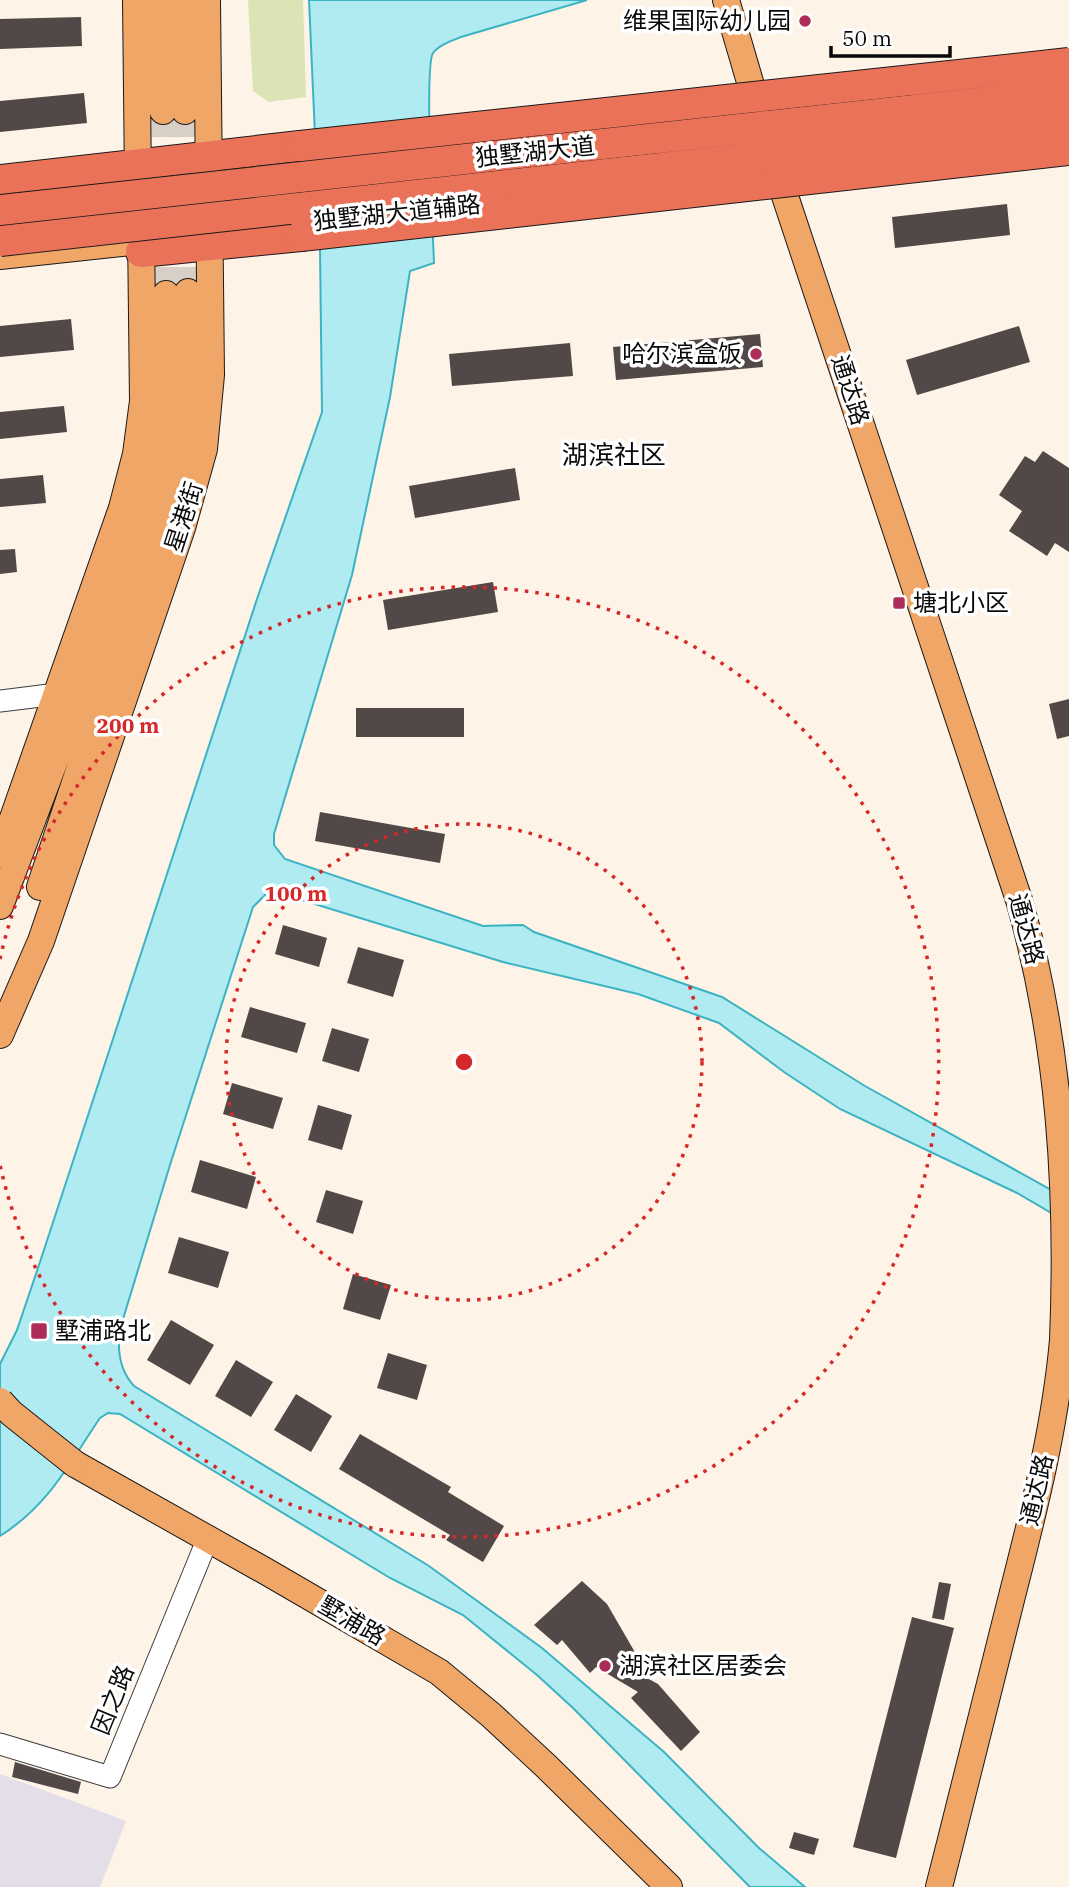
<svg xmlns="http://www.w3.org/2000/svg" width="1069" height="1887" font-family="'IBM Plex Serif','Noto Sans SC',serif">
  <rect width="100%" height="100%" fill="#fdf3e7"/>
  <path fill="#e4dee8" d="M0,1774L126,1821L100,1887H0Z"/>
  <path fill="#dbe4b5" d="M248,0H303L306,97L269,102L253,91Z"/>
  <path fill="#b0ebf1" stroke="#3cb3c3" stroke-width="2" d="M309,0H587L461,37C451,41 439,45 433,53C424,67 433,235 434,263L410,271L390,397L352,575L274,834V845L285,859L483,926L523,925L534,932L722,997L865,1086L1069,1200L1065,1221L1017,1193L840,1109L784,1072L719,1023L638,994L503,962L279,893L266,894L253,907L170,1165L120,1329C117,1350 119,1370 134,1386L429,1566L542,1648L664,1752L759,1848L805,1887H750L573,1708L537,1675L463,1615L390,1578L120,1414L108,1413L100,1418C68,1465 49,1505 0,1536V1364L17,1330L40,1262L257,599L322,412L320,248Z"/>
  <path fill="#514847" d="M81,17L82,46L0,49V19Z
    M84,93L87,123L0,132V101Z
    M1007,204L1010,235L895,248L892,217Z
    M71,319L74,350L0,357V326Z
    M1019,326L1030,362L917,395L906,360Z
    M760,334L763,367L616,380L613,347Z
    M570,343L573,376L452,386L449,354Z
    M64,406L67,432L0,439V412Z
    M1043,451L1069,468V552L1055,543L1047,556L1009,531L1022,511L999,495L1025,456L1035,462Z
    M515,468L520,500L415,518L409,486Z
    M43,475L46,503L0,507V479Z
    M15,549L17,572L0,574V550Z
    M493,582L498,612L388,630L383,600Z
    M1069,699V736L1057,739L1049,704Z
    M356,708H464V737H356Z
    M320,812L445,834L440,863L315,841Z
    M283,925L327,938L319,967L275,954Z
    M358,947L404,960L393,997L347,983Z
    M250,1007L306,1023L297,1053L241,1037Z
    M332,1028L369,1039L359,1072L322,1061Z
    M232,1083L283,1098L273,1129L223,1114Z
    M318,1105L352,1115L342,1150L308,1140Z
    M200,1160L256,1177L247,1209L191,1192Z
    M326,1190L363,1201L353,1234L316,1222Z
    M179,1237L229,1252L218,1288L168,1273Z
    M353,1274L391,1285L380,1320L343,1309Z
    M171,1320L214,1345L190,1385L147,1360Z
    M388,1353L427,1365L417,1400L377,1388Z
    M236,1360L273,1382L251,1417L215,1396Z
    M296,1394L332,1416L311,1452L274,1430Z
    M360,1434L451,1487L448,1492L504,1526L483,1562L446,1540L450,1535L339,1469Z
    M582,1581L607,1604L636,1654L625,1666L658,1684L700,1732L681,1751L631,1698L638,1692L596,1667L590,1673L562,1640L557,1645L534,1625Z
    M939,1582L951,1584L944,1620L932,1618Z
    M912,1617L954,1628L896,1858L853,1847Z
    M15,1762L81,1782L78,1794L12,1777Z
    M794,1832L819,1839L814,1855L789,1848Z"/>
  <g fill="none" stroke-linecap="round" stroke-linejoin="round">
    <path stroke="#d8d0c6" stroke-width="26" stroke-dasharray="26 13" stroke-linecap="butt" d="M163,111L164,183
      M185,111L188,292
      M165,228L166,294"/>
    <g stroke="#3c3c3c" stroke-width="23">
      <path id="minor" d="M0,701L57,694
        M0,1744L110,1777L208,1538"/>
    </g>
    <g stroke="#1a1a1a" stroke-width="28">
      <path id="major" d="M136,0L138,183
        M161,0L163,111
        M184,0L185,111
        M726,0L760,116
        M774,163L1019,900C1060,1043 1069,1192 1063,1340C1055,1430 1032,1517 1010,1604C986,1699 963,1793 939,1887
        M0,256L159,239
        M0,855L122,508L136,454L143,401L141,232
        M40,887L162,523C170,497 178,471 182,444C189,393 188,343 188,292
        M0,906L107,622L154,475L164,407L166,294
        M0,1035L41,941L182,528L204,449L211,375L207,0
        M75,1464L267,1572L439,1672L491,1715L546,1766L669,1887"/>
    </g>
    <g stroke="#1a1a1a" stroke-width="32">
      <path id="highway" d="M0,180L300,146
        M141,252L301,236"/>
    </g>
    <use href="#minor" stroke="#fff" stroke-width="21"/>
    <use href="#major" stroke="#efa666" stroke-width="26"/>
    <use href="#highway" stroke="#ea7259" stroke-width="30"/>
    <g stroke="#1a1a1a" stroke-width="28" stroke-linecap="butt">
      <path id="major-bridge" d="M0,1401L11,1413L75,1464"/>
    </g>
    <g stroke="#1a1a1a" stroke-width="32" stroke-linecap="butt">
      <path id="highway-bridge" d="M300,146L1069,63
        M0,210L1069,93
        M301,236L1069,150
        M0,241L1069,123"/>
    </g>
    <use href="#major-bridge" stroke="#efa666" stroke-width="26"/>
    <use href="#highway-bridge" stroke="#ea7259" stroke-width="30"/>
  </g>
  <g fill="none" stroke="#d62828" stroke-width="3.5" stroke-dasharray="3.5 7">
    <circle cx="464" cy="1062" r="238"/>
    <path d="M0 959A475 475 0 1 1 0 1165"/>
  </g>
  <g fill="#ae2d58" stroke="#fff" stroke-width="2.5">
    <circle cx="805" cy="21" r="7"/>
    <circle cx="756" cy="354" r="7"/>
    <rect x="892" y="596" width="14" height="14" rx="3.5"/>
    <rect x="30" y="1322" width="18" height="18" rx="3.5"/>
    <circle cx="605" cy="1666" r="7"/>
  </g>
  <g text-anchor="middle" stroke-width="7" stroke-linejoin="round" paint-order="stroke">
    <g font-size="24" fill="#090909" stroke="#fff" text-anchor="start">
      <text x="791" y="29" text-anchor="end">维果国际幼儿园</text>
      <text x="742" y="362" text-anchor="end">哈尔滨盒饭</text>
      <text x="913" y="611">塘北小区</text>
      <text x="55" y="1339">墅浦路北</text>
      <text x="619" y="1674">湖滨社区居委会</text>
    </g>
    <g font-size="24" fill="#090909" stroke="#fff">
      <text transform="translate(535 152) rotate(-6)" y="8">独墅湖大道</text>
      <text transform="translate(397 213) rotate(-6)" y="8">独墅湖大道辅路</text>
      <text transform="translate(850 390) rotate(72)" y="8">通达路</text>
      <text transform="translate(184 517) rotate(-72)" y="8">星港街</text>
      <text transform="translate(1026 929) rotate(75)" y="8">通达路</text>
      <text transform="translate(1037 1490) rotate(-77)" y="8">通达路</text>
      <text transform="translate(352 1621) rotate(30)" y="8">墅浦路</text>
      <text transform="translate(113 1700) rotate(-68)" y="8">因之路</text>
    </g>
    <g font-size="26" fill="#090909" stroke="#fff">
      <text x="614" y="464">湖滨社区</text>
    </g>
  </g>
  <circle cx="464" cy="1062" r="10" fill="#d62828" stroke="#fff" stroke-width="3.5"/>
  <g font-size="21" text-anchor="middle" font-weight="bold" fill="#d62828" stroke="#fff" stroke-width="7" stroke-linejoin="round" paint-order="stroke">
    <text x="128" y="733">200 m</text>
    <text x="296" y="901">100 m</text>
  </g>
  <path d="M831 46v10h119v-10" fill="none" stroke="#090909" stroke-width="3.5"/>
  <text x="842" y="46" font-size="21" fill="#090909" stroke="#ffffff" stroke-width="5" paint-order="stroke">50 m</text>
</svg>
